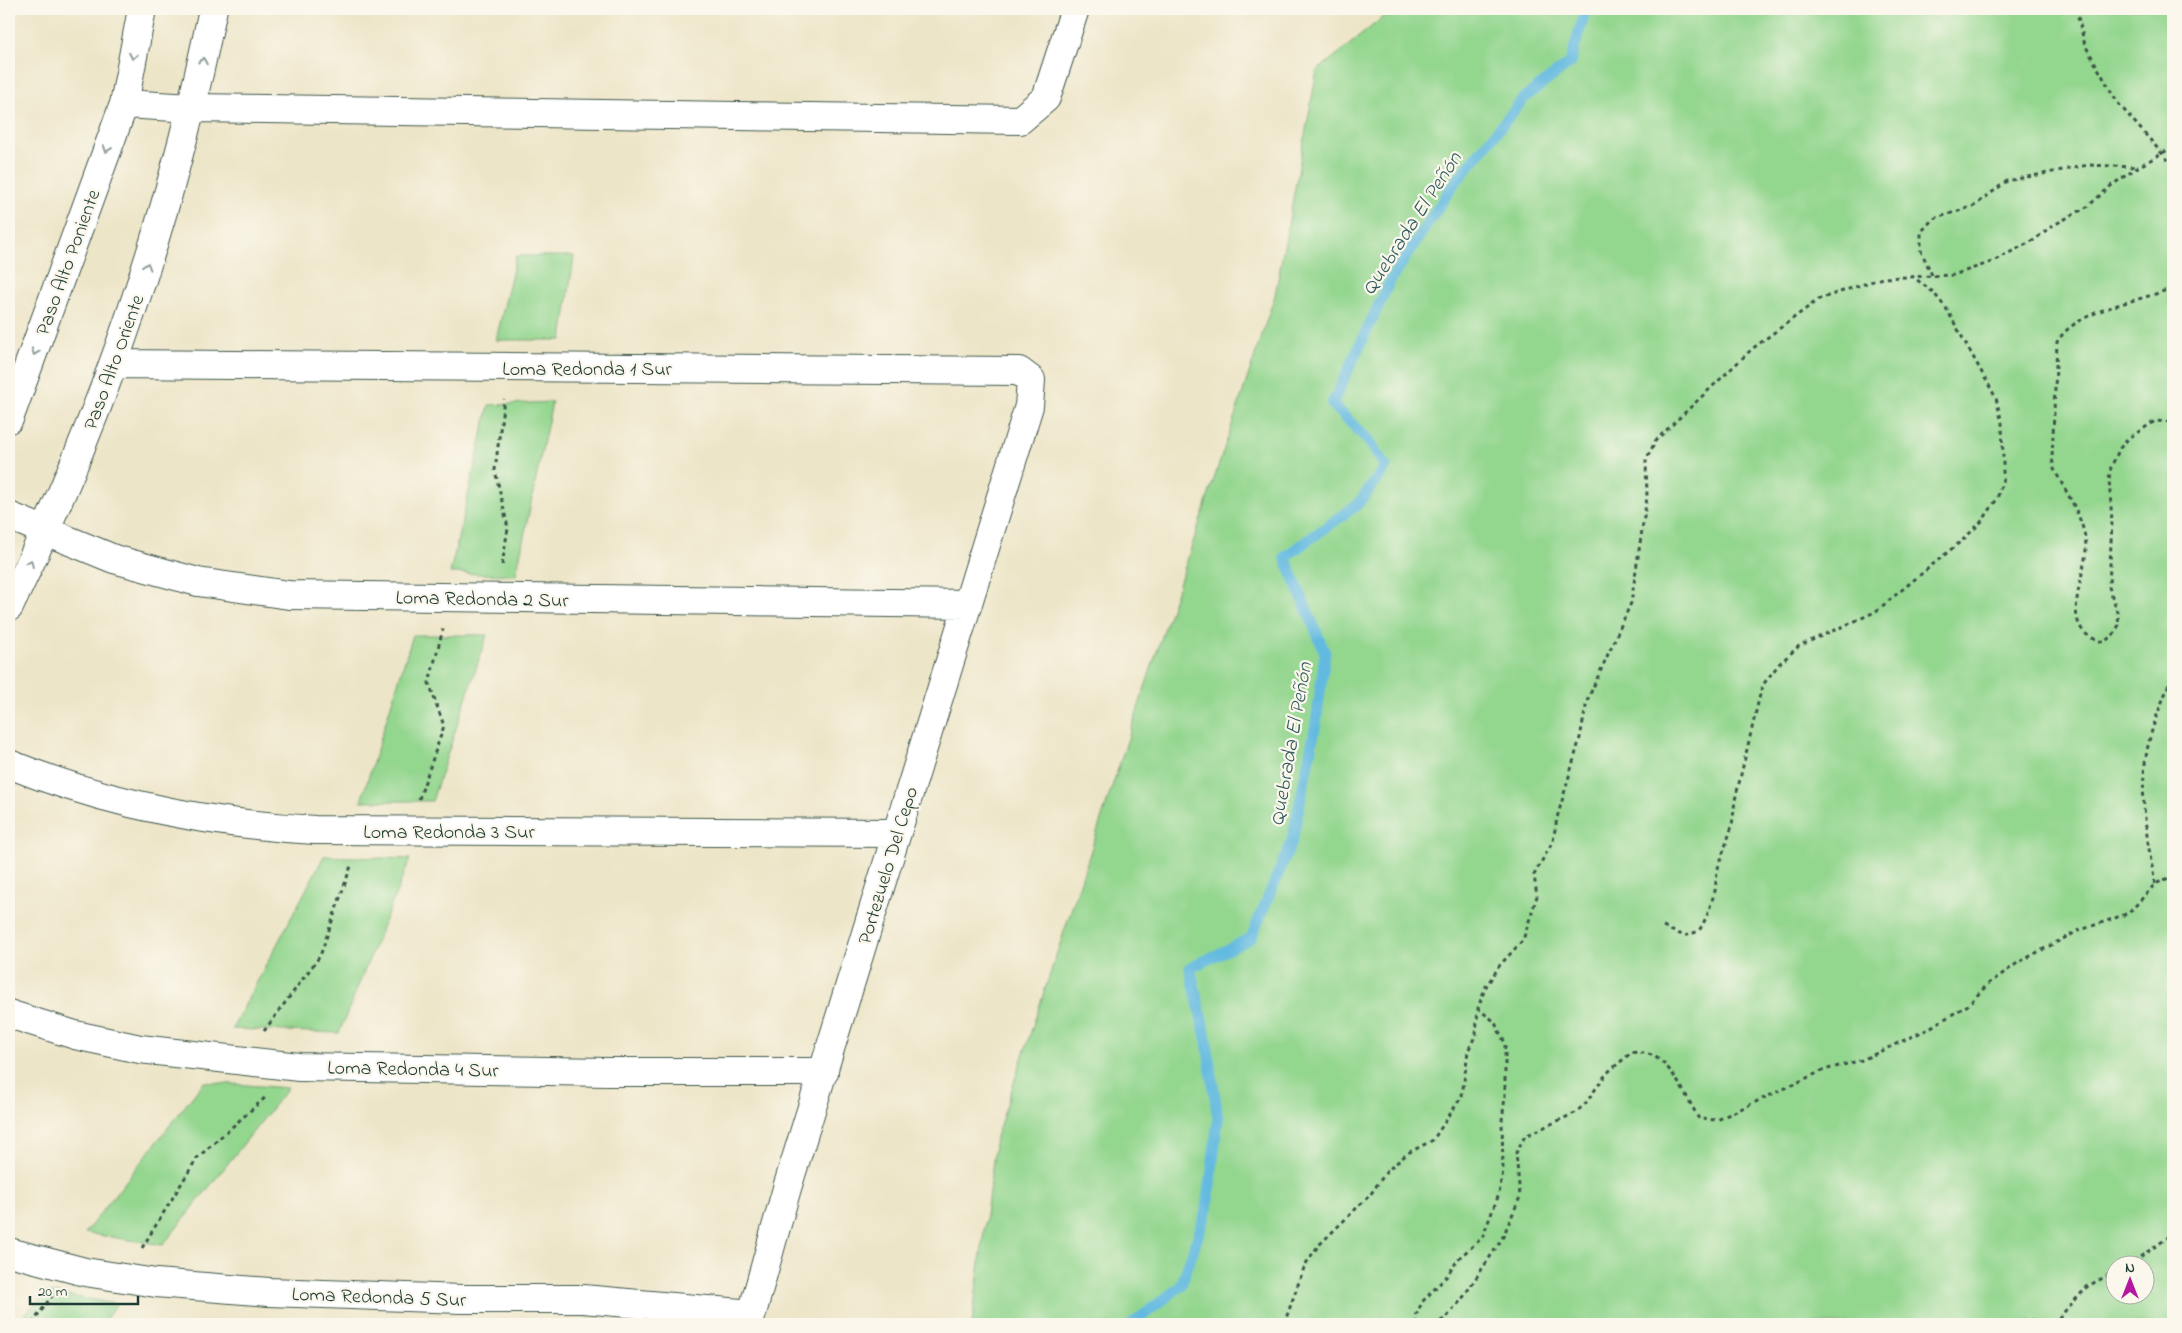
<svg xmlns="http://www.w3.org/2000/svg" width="2182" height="1333" font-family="'Indie Flower',sans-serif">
  <rect width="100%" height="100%" fill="#fbf7ec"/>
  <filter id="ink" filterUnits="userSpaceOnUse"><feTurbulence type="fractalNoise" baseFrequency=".02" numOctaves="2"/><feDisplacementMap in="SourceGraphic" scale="10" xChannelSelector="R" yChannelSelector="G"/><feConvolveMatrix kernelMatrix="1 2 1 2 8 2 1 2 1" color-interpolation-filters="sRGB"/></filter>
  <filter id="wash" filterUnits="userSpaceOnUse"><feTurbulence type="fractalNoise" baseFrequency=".0096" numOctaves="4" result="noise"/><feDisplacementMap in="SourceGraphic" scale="20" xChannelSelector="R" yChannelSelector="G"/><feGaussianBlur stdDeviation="1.12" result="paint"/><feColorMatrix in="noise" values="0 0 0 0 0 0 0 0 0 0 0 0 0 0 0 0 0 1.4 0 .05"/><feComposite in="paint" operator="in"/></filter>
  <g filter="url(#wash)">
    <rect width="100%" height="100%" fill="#ede5c7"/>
    <path fill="#93d68e" stroke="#598a61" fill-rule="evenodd" d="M1393,9H2173V1324H972L996,1137L1275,295L1317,71ZM2114,1266H2144V1296H2114Z
      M516,256H574L562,340H496Z
      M552,402L516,575L450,573L489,405Z
      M413,635H487L432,801H361Z
      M324,856L410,859L339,1033L232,1029Z
      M204,1082L288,1088L163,1245L85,1233Z
      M46,1292L117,1304L102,1324H16Z"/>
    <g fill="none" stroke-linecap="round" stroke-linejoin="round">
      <path stroke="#63bae0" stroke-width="11" d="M1132,1324L1181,1286L1207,1209L1218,1119L1207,1042L1190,968L1251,938L1292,841L1316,724L1325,653L1285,557L1358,504L1386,467L1367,439L1332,404L1390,281L1451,188L1524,98L1570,63L1586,9"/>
    </g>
  </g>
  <g filter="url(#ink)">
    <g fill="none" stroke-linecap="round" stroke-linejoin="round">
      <g stroke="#3e564a" stroke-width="30">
        <path id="minor" d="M124,104L192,108L1020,120L1046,98L1075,9
          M114,364L1019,371L1031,380L1029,406L787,1188L749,1324
          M9,419L124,104L142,9
          M9,516L114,559L198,582L289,595L968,604
          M9,607C103,417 171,216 213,9
          M9,764C108,804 209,824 315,830L897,833
          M9,1014L75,1035L140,1049L299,1067L608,1072H824
          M9,1252L85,1272L156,1283L269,1292L461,1299H583L752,1314"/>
      </g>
      <path stroke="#3e564a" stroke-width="3" stroke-dasharray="4 4" stroke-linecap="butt" d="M2076,9L2085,45L2117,102L2173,166
        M1932,275L1921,251V232L1933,219L1974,206L2007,181L2088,165L2137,167
        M2173,290L2164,291C2132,303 2076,310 2057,342L2052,458L2054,469C2066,492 2086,521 2086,548C2086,578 2055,632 2104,642L2113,635L2119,625L2118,615L2109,587L2112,521L2109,479L2111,467L2120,448L2129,438L2155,421L2173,422
        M502,565L508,528L495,470L504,399
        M419,799L444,726L429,683L443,629
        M2155,884C2148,843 2139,799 2146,757C2150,728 2163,701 2173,673
        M1663,927L1685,936L1699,931L1707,916L1715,891L1717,871L1732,826L1735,800L1762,686L1779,664L1799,646L1875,612L1965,538L1983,520L1997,499L2003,479V457L2002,423L1996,398L1946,308L1933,292L1912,276
        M264,1031L320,956L352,863
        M142,1248L197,1158L267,1096
        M2127,1266L2173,1234
        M32,1324L52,1296
        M1284,1324L1305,1265L1318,1246L1370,1195L1387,1171L1408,1153L1433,1140L1462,1096L1468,1051L1476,1034L1478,1008L1485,988L1500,965L1523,940L1537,896L1534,875L1553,841L1557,818L1580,738L1587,701L1631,603L1647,497L1646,460L1656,440L1752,349L1819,299L1882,278L1953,275L1989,263L2034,240L2052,226L2087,207L2112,185L2138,167L2173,147
        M1416,1324V1316L1422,1302L1446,1277L1460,1257L1482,1238L1499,1194L1503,1171L1502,1120L1505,1097V1043L1494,1021L1478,1009
        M1433,1324L1445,1319L1462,1299L1502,1239L1520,1197L1516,1153L1525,1136L1575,1113L1585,1104L1607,1073L1632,1052C1637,1053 1643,1052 1648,1054C1670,1059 1688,1100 1699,1119L1717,1120L1824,1070L1862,1060L1926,1030L1968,1005L1988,984L2019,962L2078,931L2129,913L2155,884L2173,876
        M2006,1324L2023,1320L2055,1322
        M2053,1324L2088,1286L2114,1272"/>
      <use href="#minor" stroke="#fff" stroke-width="28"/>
    </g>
    <defs><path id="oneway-chevron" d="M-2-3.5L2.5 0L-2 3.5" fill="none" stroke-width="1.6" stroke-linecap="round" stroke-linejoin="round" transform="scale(1.25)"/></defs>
    <g stroke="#8f9e9a">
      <use href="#oneway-chevron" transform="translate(133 56) rotate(101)"/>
      <use href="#oneway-chevron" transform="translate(203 61) rotate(-79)"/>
      <use href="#oneway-chevron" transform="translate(107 149) rotate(110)"/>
      <use href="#oneway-chevron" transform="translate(147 266) rotate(-73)"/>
      <use href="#oneway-chevron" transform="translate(35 352) rotate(110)"/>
      <use href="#oneway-chevron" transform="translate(30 563) rotate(-64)"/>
    </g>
  </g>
  <g text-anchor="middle" stroke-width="4.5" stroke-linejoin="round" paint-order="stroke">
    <g font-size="20" fill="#1f3d34" stroke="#fbf7ec">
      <text transform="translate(67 262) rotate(-70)" y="7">Paso Alto Poniente</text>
      <text transform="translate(113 362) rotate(-70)" y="7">Paso Alto Oriente</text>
      <text x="587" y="375">Loma Redonda 1 Sur</text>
      <text transform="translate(482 598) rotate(1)" y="7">Loma Redonda 2 Sur</text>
      <text x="449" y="838">Loma Redonda 3 Sur</text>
      <text transform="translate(887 865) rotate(-73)" y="7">Portezuelo Del Cepo</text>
      <text transform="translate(413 1068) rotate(1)" y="7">Loma Redonda 4 Sur</text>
      <text transform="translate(379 1296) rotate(2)" y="7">Loma Redonda 5 Sur</text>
    </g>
    <g font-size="21" font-style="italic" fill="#305c5f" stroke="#fbf7ec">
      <text transform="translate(1411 223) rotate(-57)" y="7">Quebrada El Peñón</text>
      <text transform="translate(1290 744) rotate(-80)" y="7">Quebrada El Peñón</text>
    </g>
  </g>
  <rect width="2182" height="1333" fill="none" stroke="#fbf7ec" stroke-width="30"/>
  <g transform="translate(2130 1280)"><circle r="24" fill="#fbf7ec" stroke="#a3ada2"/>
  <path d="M0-4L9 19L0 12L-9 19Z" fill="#b5179e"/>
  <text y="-8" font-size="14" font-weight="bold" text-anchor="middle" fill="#1f3d34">N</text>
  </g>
  <path d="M30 1296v8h108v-8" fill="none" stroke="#1f3d34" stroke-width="2.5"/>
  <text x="38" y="1296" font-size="15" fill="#1f3d34" stroke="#fbf7ec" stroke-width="4" paint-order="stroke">20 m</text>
</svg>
